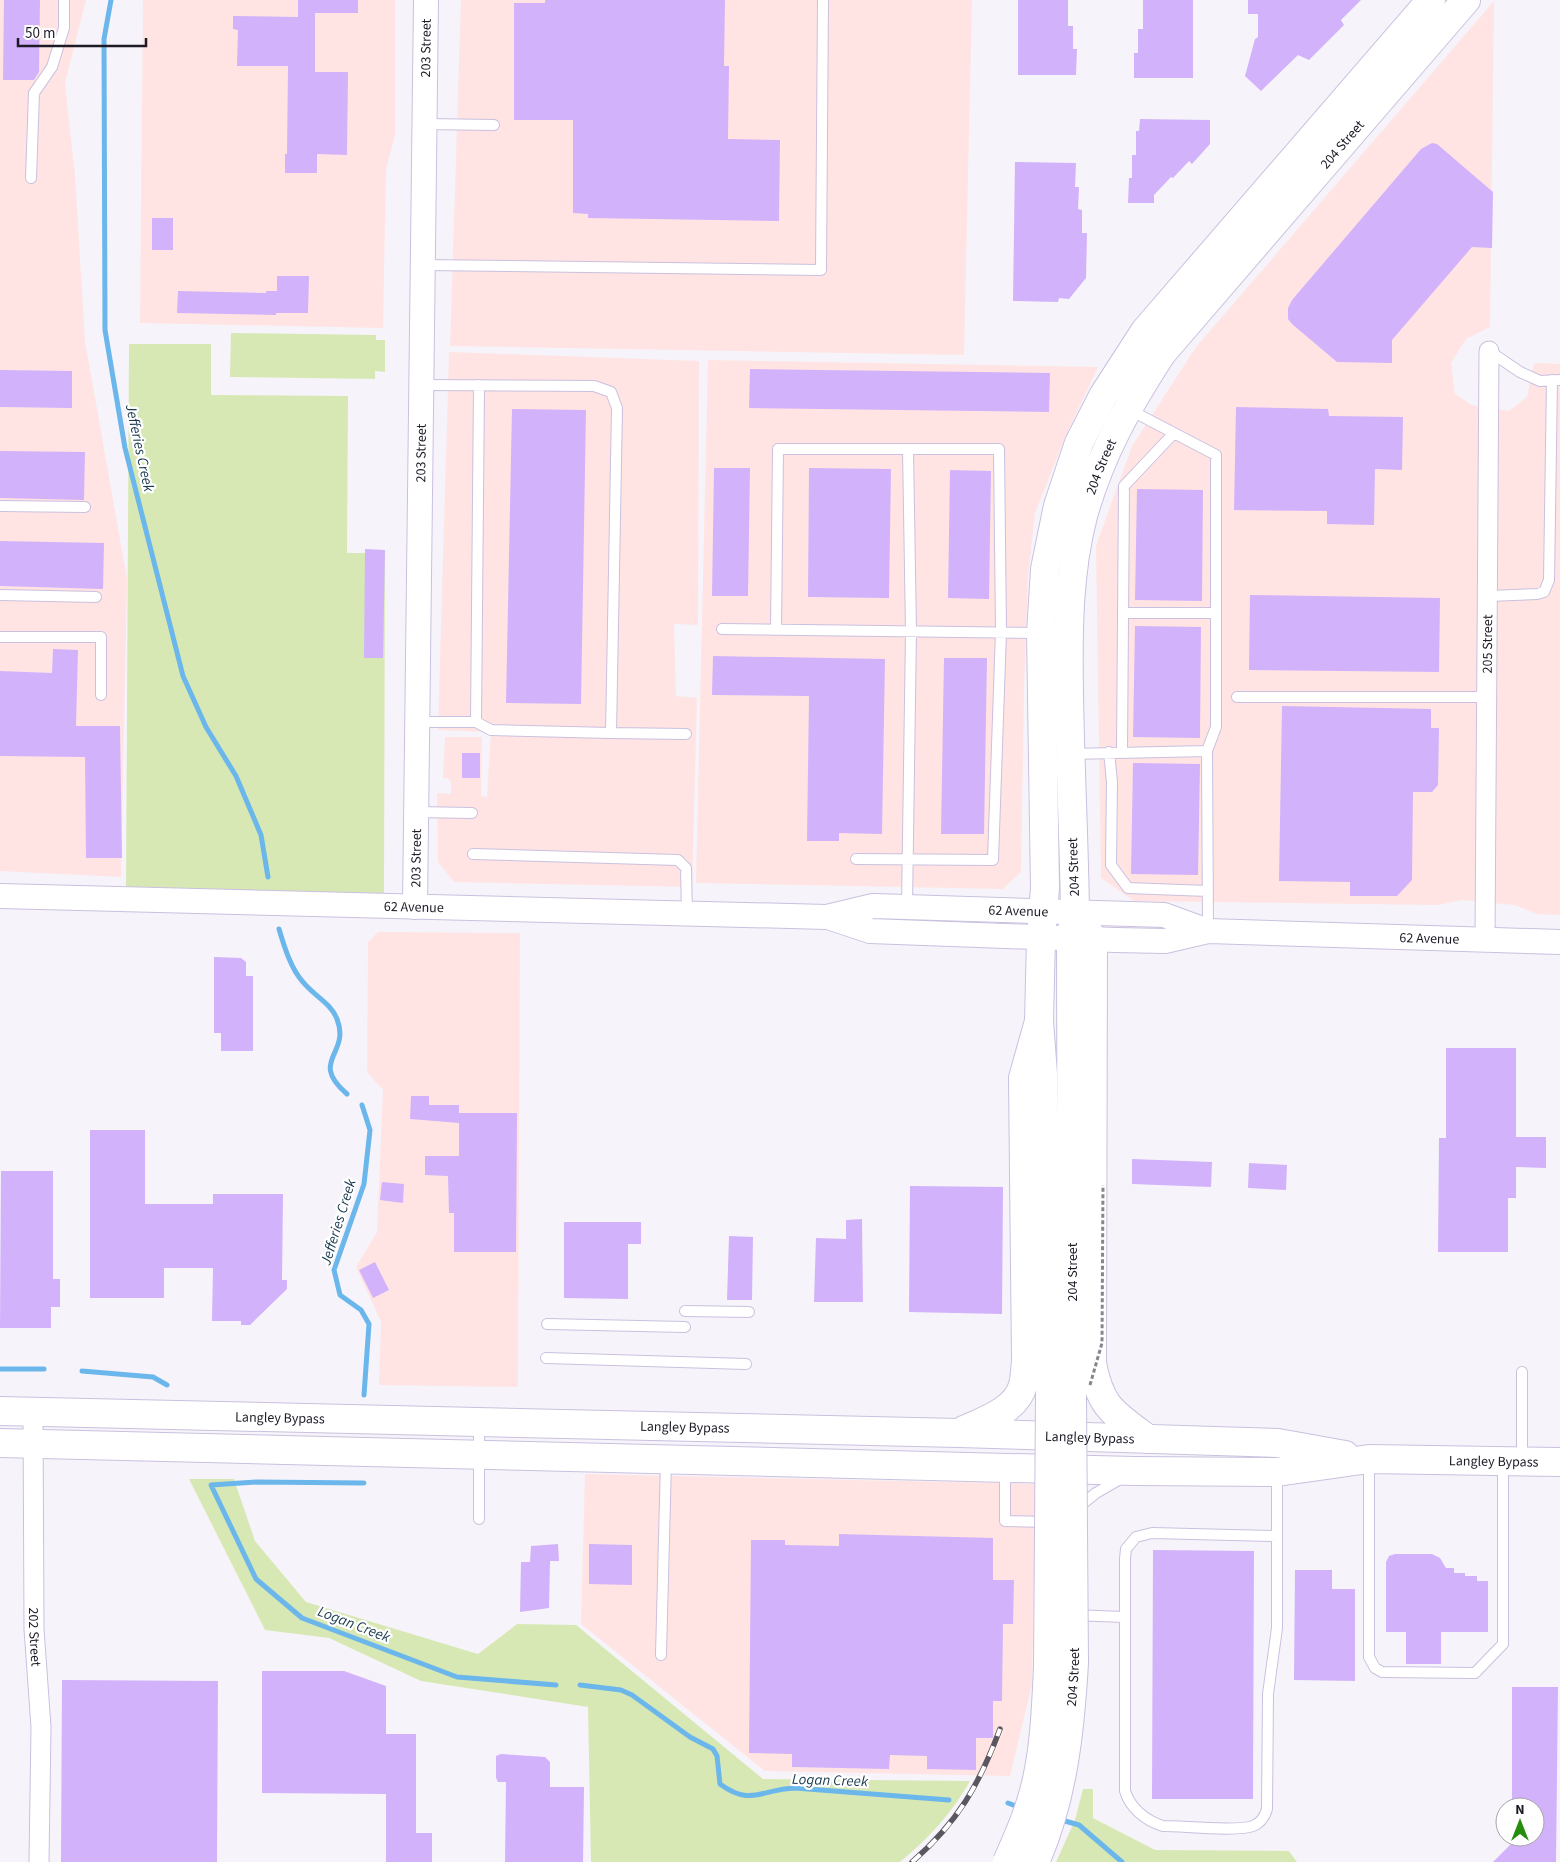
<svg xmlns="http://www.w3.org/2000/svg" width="1560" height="1862" font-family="'Source Sans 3',sans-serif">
  <rect width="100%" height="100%" fill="#f6f4fa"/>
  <path fill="#ffe4e3" d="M0,0H86L65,83L75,175L85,341L127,579L121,877L0,871Z
    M143,0H395V135L386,169L383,328L140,323Z
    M461,0H972L964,355L450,346Z
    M1494,1L1490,327L1466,339L1451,363L1455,394L1472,405L1509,411L1527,397L1534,363L1560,364V915L1537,914L1515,905L1461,900L1438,905L1134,901L1101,878L1096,546L1132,446L1196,347Z
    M449,352L699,361L698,625L674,624L676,696L697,698L692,887L454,882L438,862L437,793L451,794V783L448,778H443L445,737H482L481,796L487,797L491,732L438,730Z
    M708,360L1098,367L1066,435L1035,513L1028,575L1024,689L1021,872L1003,889L696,883Z
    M378,932L520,933L518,1387L379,1385L381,1322L356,1267L377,1232L383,1090L367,1072L368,942Z
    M585,1474L1036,1484L1032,1684L1010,1776L765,1771L581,1624Z"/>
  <path fill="#d8e8b4" d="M231,333L376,335V340H385V372L375,371V379L230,377Z
    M129,344H211V395L348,396L347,553H385L384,893L126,891Z
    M189,1479H234L255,1541L306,1602L478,1654L517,1624L576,1625L763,1779L970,1781C952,1813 928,1839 900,1862H591L588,1707L421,1681L329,1638L265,1630Z
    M1083,1789H1093V1818L1155,1850L1289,1851L1297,1862H1056L1075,1820Z"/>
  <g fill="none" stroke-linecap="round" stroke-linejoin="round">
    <path stroke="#6bb7eb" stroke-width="5" d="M111,0L104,39L105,330L125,448L183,676L206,727L236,776L261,835L268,877
      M279,929C284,946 291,969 303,982C313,995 331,1003 337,1019C351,1055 308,1060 347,1094
      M362,1105L370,1130L364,1184L334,1270L340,1295L361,1310L369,1324L364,1395
      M0,1369H44
      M82,1371L153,1377L167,1385
      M364,1483L256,1482L211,1485L256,1579L302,1618L457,1677L556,1685
      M580,1685L621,1690L632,1695L690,1737L713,1749L717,1756L720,1784C751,1807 762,1789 795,1788L949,1800
      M1008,1803L1021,1808
      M1058,1819L1079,1825L1122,1862"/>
  </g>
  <path fill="#d2b2fb" d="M4,0H40L39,72L34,80H3Z
    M298,0H358V13H315V72H348L347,155L317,154V173H285V154H287L288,66H237L238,30L233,29V16L298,17Z
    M545,0H725L724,66H729L728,139L780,140L779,221L588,218V214L573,213V120H514V3H545Z
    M1018,0H1068V26H1073V49H1077L1076,75H1018Z
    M1143,0H1193V78H1134V53H1138V29H1143Z
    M1248,0H1361L1341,20L1344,25L1309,60L1298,55L1261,91L1245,76L1255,39L1258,37V14H1248Z
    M1140,119L1210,120V144L1192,164L1189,161L1173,178L1171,177L1154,195V203H1128L1129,178H1132V155H1136V131H1139Z
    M1432,143L1437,144L1493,192L1492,248L1472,247L1392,340V363L1337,362L1292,324L1288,319V308L1292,300L1421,149Z
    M1015,162L1076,163L1075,187H1079L1078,209L1082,210V233H1087L1086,278L1069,299L1059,298L1058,302L1013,301Z
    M152,218H173V250H152Z
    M277,276H309L308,313H276V315L177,313L178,291L266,293V291H277Z
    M750,369L1050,373L1049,412L749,408Z
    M0,370L72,371V408L0,407Z
    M1236,407L1328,409L1329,416L1403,417L1402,470L1375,469L1374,525L1327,524V511L1234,510Z
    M512,409L586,410L581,704L506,703Z
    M0,451L85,452L84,500L0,498Z
    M714,468H750L748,596H712Z
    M809,468L891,469L889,598L808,597Z
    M950,470L991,471L989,599L948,598Z
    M1137,489L1203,490L1202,601L1135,600Z
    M0,541L104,543L103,589L0,586Z
    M365,549L385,550L383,658H364Z
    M1250,595L1440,598L1439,672L1249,670Z
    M1135,626L1201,627L1200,738L1133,737Z
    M53,649L78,650L76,726H120L122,858H86L85,757L0,756V671L52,673Z
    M713,656L885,659L882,834L839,833V841H807L809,696L712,695Z
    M944,658H987L984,834H941Z
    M1282,706L1431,709V728H1439L1438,785L1432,792H1413L1412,880L1397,896H1350V882L1279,881Z
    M462,753H480V778H462Z
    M1133,763L1200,764L1198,875L1131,874Z
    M214,957L241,958L246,962V976H253V1051H221V1033H214Z
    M1446,1048H1516V1137H1546V1168L1516,1167V1198H1508V1252H1438L1439,1138H1446Z
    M411,1096H429V1105H459V1123L410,1119Z
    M459,1113H517L516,1252H454V1213H449L448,1176L425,1175V1156H459Z
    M90,1130H145V1204H213V1194H283L282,1280H287V1289L250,1325H241V1321H212L213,1268H164V1298H90Z
    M1132,1159L1212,1162L1211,1187L1132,1184Z
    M1249,1163L1287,1165L1286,1190L1248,1188Z
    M1,1171H53V1279H60V1307H51V1328H0Z
    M382,1182L404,1184L403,1203L380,1200Z
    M910,1186L1003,1187L1002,1314L909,1312Z
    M862,1219L863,1302H814L816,1238L846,1239V1220Z
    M564,1222H641V1244H628V1299L564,1298Z
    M729,1236L753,1237L752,1300H727Z
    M375,1262L389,1290L373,1298L359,1270Z
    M839,1534L993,1538V1580H1014L1013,1624H1003L1002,1701H993V1738H976V1770L927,1769V1756L890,1755L889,1769L792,1767V1754L749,1753L751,1540H785V1545L839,1546Z
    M558,1544L559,1561H550L549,1608L520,1612L521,1562H530L531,1546Z
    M589,1544L632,1545V1585L589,1584Z
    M1153,1550L1254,1551L1253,1799H1152Z
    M1395,1554H1432L1440,1558L1446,1568H1454V1573H1465V1576H1477V1581H1488V1632H1441V1664H1406V1632H1386V1562L1389,1556Z
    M1295,1570H1332V1589H1355V1681L1294,1680Z
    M262,1671H344L386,1686V1734H416V1833H432V1862H386V1794L262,1793Z
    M62,1680L218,1681L217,1862H61Z
    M1512,1687H1558L1556,1862H1493L1512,1843V1837H1535V1807H1512Z
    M501,1754L545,1757L550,1762V1787H584L583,1862H505L506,1782H498L496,1778V1756Z"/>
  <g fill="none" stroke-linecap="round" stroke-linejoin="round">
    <g stroke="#cac0df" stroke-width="12">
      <path id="service" d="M425,124L494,125
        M31,178L34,93L52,67L64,28V0
        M422,265L821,270L823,0
        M1489,351L1520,372L1540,381L1560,380
        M422,385L594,386L611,392L617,408L611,733L686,734
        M1128,409L1216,455V727L1207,751L1208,931
        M0,506L85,507
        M0,595L96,597
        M1489,596L1537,594L1544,592L1549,580L1552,380
        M1123,613H1216
        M722,629L1040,633
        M776,630L778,449H999L1001,632L993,860L856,859
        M0,637H101V695
        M1237,697H1488
        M417,722H476L491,730L611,733
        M476,722L479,385
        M1122,751L1124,486L1174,433
        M1109,752L1112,782L1111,865L1128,888L1208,891
        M1071,754L1207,751
        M416,812L472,813
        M473,854L678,860L686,868L687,914
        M907,907L911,631L908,449
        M685,1311L749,1312
        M547,1324L685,1327
        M546,1358L746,1364
        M479,1423V1519
        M1369,1459V1657L1375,1668L1382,1672L1475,1673L1503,1644V1461
        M1522,1460V1372
        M1005,1468V1521L1048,1522
        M1277,1473V1628L1268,1694L1267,1809C1265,1816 1261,1823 1253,1826C1238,1832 1183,1826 1163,1826C1146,1821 1130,1808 1125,1791V1559L1126,1549L1136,1537L1152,1533L1277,1536
        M1076,1509L1096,1493L1122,1478
        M1074,1615L1123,1617
        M661,1655L666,1461"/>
    </g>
    <g stroke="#cac0df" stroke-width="21">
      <g id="minor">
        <path id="s1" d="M1485,938L1489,351"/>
        <path id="s2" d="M33,1412L34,1629L41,1727L39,1862"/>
      </g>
    </g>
    <g stroke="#cac0df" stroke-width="26">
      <g id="tertiary">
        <path id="s3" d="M0,896L827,917L873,906L1164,915L1208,931"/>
        <path id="s4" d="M415,907L426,0"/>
        <path id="s5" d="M828,917L870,931L1115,940L1165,941L1208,931L1560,942"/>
      </g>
    </g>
    <g stroke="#cac0df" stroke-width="30">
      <g id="secondary">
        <path d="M1050,1396L1043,1074L1039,1021L1041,938L1045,888L1041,633L1045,569L1058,506L1079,443L1103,396L1145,331L1431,0"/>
        <path id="s6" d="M1072,1396L1071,938L1075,912C1074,839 1070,766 1069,693C1068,633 1068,574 1083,516C1100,455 1128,405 1162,353L1466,0"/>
      </g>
    </g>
    <g stroke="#cac0df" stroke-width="30">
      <g id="trunk">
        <path d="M1075,912L1093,939L1092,1363C1100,1407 1113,1413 1148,1439"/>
        <path id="s7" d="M0,1411L959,1433L1278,1443L1345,1455"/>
        <path d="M964,1430C984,1421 1017,1410 1023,1385C1025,1378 1025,1369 1026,1361L1023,1078L1039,1021"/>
        <path id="s8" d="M0,1443L1134,1471L1277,1472L1369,1459L1560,1462"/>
      </g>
    </g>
    <use href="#service" stroke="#fff" stroke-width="10"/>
    <use href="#minor" stroke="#fff" stroke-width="19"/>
    <use href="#tertiary" stroke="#fff" stroke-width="24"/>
    <use href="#secondary" stroke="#fff" stroke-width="28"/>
    <use href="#trunk" stroke="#fff" stroke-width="28"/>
    <g stroke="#5a5761" stroke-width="5.5">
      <path id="rail" d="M912,1862C958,1822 979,1785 1000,1729"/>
    </g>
    <use href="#rail" stroke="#fff" stroke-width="4" stroke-dasharray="11" stroke-linecap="butt"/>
    <g stroke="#cac0df" stroke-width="30" stroke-linecap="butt">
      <g id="secondary-bridge">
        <path d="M1007,1862C1019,1835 1031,1808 1037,1779C1045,1743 1046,1705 1048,1668L1050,1396"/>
        <path id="s9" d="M1035,1862C1063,1799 1070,1731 1074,1663L1072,1396"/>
      </g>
    </g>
    <path stroke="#88858e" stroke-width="3" stroke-dasharray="4 2.5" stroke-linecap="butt" d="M1090,1385L1102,1343L1103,1185"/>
    <use href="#secondary-bridge" stroke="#fff" stroke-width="28"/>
  </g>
  <g text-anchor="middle" stroke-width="4.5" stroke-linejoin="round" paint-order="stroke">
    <g font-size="14" fill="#1e1a26" stroke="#fff">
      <text dy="5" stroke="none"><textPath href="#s4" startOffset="859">203 Street</textPath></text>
      <text dy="5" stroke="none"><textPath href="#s6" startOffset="1339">204 Street</textPath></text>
      <text dy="5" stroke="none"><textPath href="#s4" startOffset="454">203 Street</textPath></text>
      <text dy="5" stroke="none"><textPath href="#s6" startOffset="934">204 Street</textPath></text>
      <text dy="5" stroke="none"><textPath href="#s1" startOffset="294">205 Street</textPath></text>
      <text dy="5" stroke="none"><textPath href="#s4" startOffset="49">203 Street</textPath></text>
      <text transform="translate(1073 867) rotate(-92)" y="5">204 Street</text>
      <text dy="5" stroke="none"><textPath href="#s3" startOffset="414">62 Avenue</textPath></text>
      <text dy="5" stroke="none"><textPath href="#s3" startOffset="1020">62 Avenue</textPath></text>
      <text dy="5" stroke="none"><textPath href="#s5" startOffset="605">62 Avenue</textPath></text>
      <text transform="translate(1072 1272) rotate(-90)" y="5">204 Street</text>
      <text dy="5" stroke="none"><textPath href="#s7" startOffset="280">Langley Bypass</textPath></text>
      <text dy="5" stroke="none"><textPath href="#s7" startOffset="685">Langley Bypass</textPath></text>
      <text dy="5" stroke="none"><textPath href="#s7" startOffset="1090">Langley Bypass</textPath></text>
      <text dy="5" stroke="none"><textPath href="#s8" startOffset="1495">Langley Bypass</textPath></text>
      <text dy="5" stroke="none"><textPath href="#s2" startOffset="225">202 Street</textPath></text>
      <text dy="5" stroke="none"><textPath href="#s9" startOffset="190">204 Street</textPath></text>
    </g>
    <g font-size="15" font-style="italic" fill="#193a50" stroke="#fff">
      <text transform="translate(140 448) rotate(78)" y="5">Jefferies Creek</text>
      <text transform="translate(338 1222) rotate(-73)" y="5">Jefferies Creek</text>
      <text transform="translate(354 1624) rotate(21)" y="5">Logan Creek</text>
      <text transform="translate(830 1780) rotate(2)" y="5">Logan Creek</text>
    </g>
  </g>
  <g transform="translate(1520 1822)"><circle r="24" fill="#ffffff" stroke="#a5a3a8"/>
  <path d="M0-4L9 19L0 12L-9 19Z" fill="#278e0d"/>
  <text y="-8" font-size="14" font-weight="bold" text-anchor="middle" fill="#1e1a26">N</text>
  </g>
  <path d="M18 38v8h128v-8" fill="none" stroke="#1e1a26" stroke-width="2.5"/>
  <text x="25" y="38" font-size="15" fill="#1e1a26" stroke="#ffffff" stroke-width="4" paint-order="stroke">50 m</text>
</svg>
